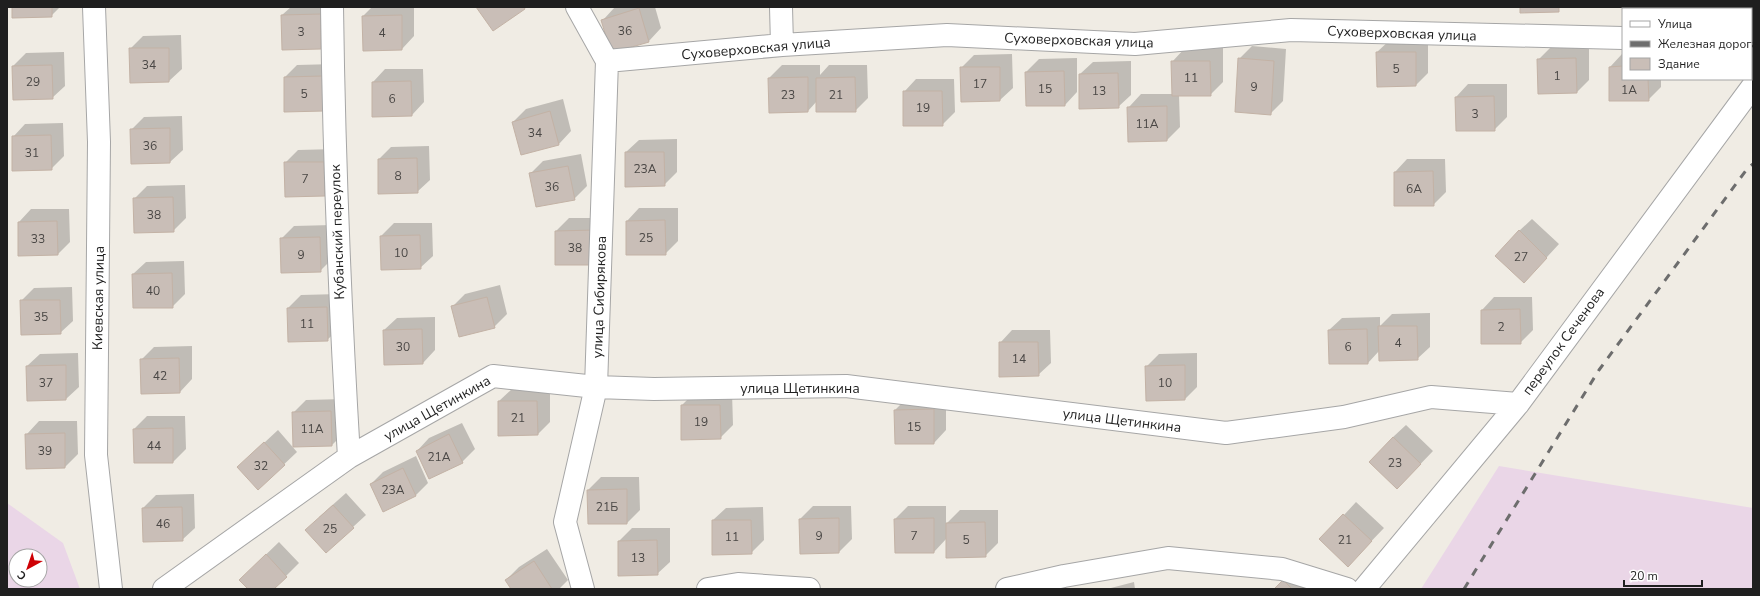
<svg xmlns="http://www.w3.org/2000/svg" width="1760" height="596" font-family="'Nunito Sans',sans-serif">
  <rect width="100%" height="100%" fill="#f0ece4"/>
  <path fill="#ead6e7" fill-rule="evenodd" d="M1499,466L1753,508V589H1421Z
    M7,503L63,543L80,589H7ZM16,556H40V580H16Z"/>
  <path fill="#0003" d="M13,7H60L51,16Z
    M291,7H333L334,35L321,48L282,15Z
    M372,7H414V36L402,49L363,16Z
    M615,7H655L661,28L649,41L603,20Z
    M181,35L182,69L169,81L130,49L143,36Z
    M1428,39V73L1416,85L1377,52L1390,40Z
    M1252,46L1286,49L1283,101L1270,114L1239,59Z
    M1589,46V80L1577,92L1538,60L1551,47Z
    M1223,48V82L1210,95H1179L1180,127L1167,140L1129,141V107L1141,94H1172V62L1184,49Z
    M64,52L65,86L52,98L13,66L26,53Z
    M1012,54L1013,88L1000,100L961,68L974,55Z
    M1622,54L1623,79H1661V87L1648,100H1610V67Z
    M1077,58V92L1065,105L1026,72L1039,59Z
    M1131,61V95L1118,107L1080,74L1093,62Z
    M335,64L336,97L285,77L297,65Z
    M782,65H820V75L829,65H867L868,98L855,111L817,101L808,111L770,112L769,78Z
    M385,69H423L424,102L412,115L373,82Z
    M916,79H954L955,112L942,125L904,92Z
    M1468,84H1507V117L1494,130H1457L1456,97Z
    M563,99L571,131L559,144L513,122L526,109Z
    M182,116L183,150L170,162L131,130L144,117Z
    M63,123L64,156L51,169L13,137L25,124Z
    M677,139V172L664,185L626,152L639,140Z
    M429,146L430,180L417,192L379,159L391,147Z
    M336,149L337,183L324,195L285,163L298,150Z
    M581,154L587,186L574,199L530,174L543,161Z
    M1407,159H1445L1446,192L1433,205L1395,172Z
    M185,185L186,218L173,231L134,199L147,186Z
    M639,208H678V241L665,254H627V221Z
    M31,209H69L70,242L58,254L19,222Z
    M569,218H607L556,264V231Z
    M1532,219L1559,244L1536,269L1519,231Z
    M394,223H432L433,256L420,268L381,236Z
    M332,225L333,258L320,271L281,239L294,226Z
    M184,261L185,294L172,307L133,274L146,262Z
    M500,285L507,314L494,327L452,307L465,294Z
    M72,287L73,321L60,333L21,301L34,288Z
    M339,294L340,328L327,340L289,341L288,308L301,295Z
    M1494,297H1532L1533,330L1520,343H1482V310Z
    M1430,313V347L1417,359L1379,351L1368,363L1329,330L1342,318L1380,317V326L1392,314Z
    M435,317V350L423,363L384,330L397,318Z
    M1012,330H1050L1051,363L1038,375L1000,343Z
    M192,346V379L180,392L141,360L154,347Z
    M78,353L79,387L66,399L28,400L27,366L40,354Z
    M1197,353V387L1185,399L1146,367L1159,354Z
    M550,388V422L538,434L499,401L512,389Z
    M732,392L733,425L720,438L682,405L694,393Z
    M908,397H946V430L934,443L895,410Z
    M344,399V433L332,445L293,413L306,400Z
    M147,416H185L186,449L173,462H135L134,429Z
    M39,421H77L78,454L65,467L27,468V434Z
    M462,423L475,449L462,462L417,451L429,438Z
    M1406,425L1433,451L1410,475L1393,437Z
    M278,430L297,452L258,489L251,455Z
    M416,456L428,483L416,495L383,511L371,484L383,472Z
    M601,477H639L640,510L627,523L588,490Z
    M346,493L366,515L353,527L319,517Z
    M194,494L195,528L182,540L143,508L156,495Z
    M1356,502L1384,528L1360,553L1344,515Z
    M813,506H851L852,539L839,552L801,553L800,519Z
    M908,506H946V524L960,510H998V543L985,556L947,538L934,552L895,519Z
    M763,507L764,540L751,553L713,520L726,508Z
    M632,528H670V562L657,574L619,541Z
    M279,542L299,563L273,589H249L253,567Z
    M547,549L568,580L559,589H512L506,580L519,567Z
    M1296,568L1318,589H1275Z
    M1134,582L1135,589H1107Z"/>
  <path fill="#c9beb7" stroke="#c3b2a5" d="M12,7H52V17L12,18Z
    M476,7H524L525,9L493,31Z
    M1520,7H1559V12L1520,13Z
    M1690,7H1730V8L1690,9Z
    M639,8L649,42L611,53L601,20Z
    M321,14V49L282,50L281,15Z
    M402,15V50L363,51L362,16Z
    M129,48H169V82L130,83Z
    M1376,52H1416V86L1377,87Z
    M1238,58L1274,61L1271,115L1235,112Z
    M1576,58L1577,93L1538,94L1537,59Z
    M1171,61H1210L1211,96H1172Z
    M52,65L53,99L13,100L12,66Z
    M1623,66V79H1648L1649,101H1609V67Z
    M960,67H1000V101L961,102Z
    M1064,71L1065,106H1026L1025,72Z
    M1118,73L1119,108L1079,109V74Z
    M323,76L324,111L284,112V77Z
    M808,77V112L769,113L768,78Z
    M855,77L856,112H816V78Z
    M411,81L412,116L372,117V82Z
    M903,91H942L943,126H903Z
    M1494,96L1495,131H1456L1455,97Z
    M1167,106V141L1128,142L1127,107Z
    M550,111L559,145L521,155L512,122Z
    M170,128V163L131,164L130,129Z
    M51,135L52,170L12,171V136Z
    M625,152H664L665,186L625,187Z
    M417,158L418,193L378,194V159Z
    M284,162H324L325,196L285,197Z
    M568,166L575,200L536,207L529,173Z
    M1433,171L1434,206H1394V172Z
    M173,197L174,232L134,233L133,198Z
    M665,220L666,255H626V221Z
    M57,221L58,255L18,256V222Z
    M595,230V265H555V231Z
    M1519,230L1547,258L1524,283L1495,256Z
    M420,235L421,269L381,270L380,236Z
    M320,237L321,272L281,273L280,238Z
    M172,273L173,308H133L132,274Z
    M487,297L495,328L459,337L451,306Z
    M20,300H60L61,334L21,335Z
    M327,307L328,341L288,342L287,308Z
    M1520,309L1521,344H1481V310Z
    M1378,326H1417L1418,360L1379,361Z
    M422,329L423,364L384,365L383,330Z
    M1367,329L1368,364H1329L1328,330Z
    M999,342H1038L1039,376L999,377Z
    M179,358L180,393L141,394L140,359Z
    M66,365V400L27,401L26,366Z
    M1185,365V400L1146,401L1145,366Z
    M498,401H537L538,435L498,436Z
    M681,405H720L721,439L681,440Z
    M934,409V444H895L894,410Z
    M331,411L332,446L293,447L292,412Z
    M173,428V463H134L133,429Z
    M65,433V468L26,469L25,434Z
    M449,434L463,463L429,479L416,451Z
    M1393,437L1421,464L1397,489L1369,462Z
    M264,442L285,465L258,490L237,467Z
    M403,468L416,496L383,512L370,484Z
    M627,489V524H588L587,490Z
    M333,505L354,528L326,553L305,530Z
    M182,507L183,541L143,542L142,508Z
    M1343,514L1372,541L1348,567L1319,539Z
    M839,518V553L800,554L799,519Z
    M934,518V553H895L894,519Z
    M712,520H751L752,554L712,555Z
    M985,522L986,557L946,558V523Z
    M657,540L658,575L618,576V541Z
    M266,554L287,577L274,589H248L239,580Z
    M534,561L552,589H511L505,580Z
    M1283,580L1292,589H1274Z"/>
  <g fill="none" stroke-linecap="round" stroke-linejoin="round">
    <g stroke="#a6a6a6" stroke-width="24">
      <path id="minor" d="M94,7L99,142L96,455L111,589
        M332,7C334,157 340,307 349,457
        M577,7L607,61L596,387L565,522L583,589
        M781,7L782,45
        M1751,40H1753
        M607,61L782,45L947,35L1135,44L1291,30L1623,38
        M164,589L349,457L493,376L596,387L654,389L846,386L1226,433L1344,417L1431,397L1518,404
        M708,589L738,584L809,589
        M1007,589L1064,576L1168,558L1282,569L1347,589
        M1364,589L1518,404L1753,86"/>
    </g>
    <use href="#minor" stroke="#fff" stroke-width="22"/>
    <path stroke="#6d6d6d" stroke-width="3" stroke-dasharray="8 8" stroke-linecap="butt" d="M1464,589L1599,370L1747,169L1753,164"/>
  </g>
  <g text-anchor="middle" stroke-width="3" stroke-linejoin="round" paint-order="stroke">
    <g font-size="12" fill="#4a4745">
      <text x="625" y="35">36</text>
      <text x="301" y="36">3</text>
      <text x="382" y="37">4</text>
      <text x="149" y="69">34</text>
      <text x="1396" y="73">5</text>
      <text x="1557" y="80">1</text>
      <text x="1191" y="82">11</text>
      <text x="33" y="86">29</text>
      <text x="980" y="88">17</text>
      <text x="1254" y="91">9</text>
      <text x="1045" y="93">15</text>
      <text x="1629" y="94">1А</text>
      <text x="1099" y="95">13</text>
      <text x="304" y="98">5</text>
      <text x="788" y="99">23</text>
      <text x="836" y="99">21</text>
      <text x="392" y="103">6</text>
      <text x="923" y="112">19</text>
      <text x="1475" y="118">3</text>
      <text x="1147" y="128">11А</text>
      <text x="535" y="137">34</text>
      <text x="150" y="150">36</text>
      <text x="32" y="157">31</text>
      <text x="645" y="173">23А</text>
      <text x="398" y="180">8</text>
      <text x="305" y="183">7</text>
      <text x="552" y="191">36</text>
      <text x="1414" y="193">6А</text>
      <text x="154" y="219">38</text>
      <text x="646" y="242">25</text>
      <text x="38" y="243">33</text>
      <text x="575" y="252">38</text>
      <text x="401" y="257">10</text>
      <text x="301" y="259">9</text>
      <text x="1521" y="261">27</text>
      <text x="153" y="295">40</text>
      <text x="41" y="321">35</text>
      <text x="307" y="328">11</text>
      <text x="1501" y="331">2</text>
      <text x="1398" y="347">4</text>
      <text x="403" y="351">30</text>
      <text x="1348" y="351">6</text>
      <text x="1019" y="363">14</text>
      <text x="160" y="380">42</text>
      <text x="46" y="387">37</text>
      <text x="1165" y="387">10</text>
      <text x="518" y="422">21</text>
      <text x="701" y="426">19</text>
      <text x="914" y="431">15</text>
      <text x="312" y="433">11А</text>
      <text x="154" y="450">44</text>
      <text x="45" y="455">39</text>
      <text x="439" y="461">21А</text>
      <text x="1395" y="467">23</text>
      <text x="261" y="470">32</text>
      <text x="393" y="494">23А</text>
      <text x="607" y="511">21Б</text>
      <text x="163" y="528">46</text>
      <text x="330" y="533">25</text>
      <text x="819" y="540">9</text>
      <text x="914" y="540">7</text>
      <text x="732" y="541">11</text>
      <text x="966" y="544">5</text>
      <text x="1345" y="544">21</text>
      <text x="638" y="562">13</text>
    </g>
    <g font-size="14" fill="#1f1f1f" stroke="#fff">
      <text transform="translate(1402 33) rotate(2)" y="5">Суховерховская улица</text>
      <text transform="translate(1079 40) rotate(2)" y="5">Суховерховская улица</text>
      <text transform="translate(756 48) rotate(-5)" y="5">Суховерховская улица</text>
      <text transform="translate(337 232) rotate(-92)" y="5">Кубанский переулок</text>
      <text transform="translate(599 297) rotate(-88)" y="5">улица Сибирякова</text>
      <text transform="translate(98 298) rotate(-89)" y="5">Киевская улица</text>
      <text transform="translate(1563 341) rotate(-54)" y="5">переулок Сеченова</text>
      <text x="800" y="393">улица Щетинкина</text>
      <text transform="translate(437 408) rotate(-29)" y="5">улица Щетинкина</text>
      <text transform="translate(1122 420) rotate(7)" y="5">улица Щетинкина</text>
    </g>
  </g>
  <rect width="1760" height="596" fill="none" stroke="#1f1f1f" stroke-width="16"/>
  <rect x="1622" y="8" width="130" height="72" fill="#ffffff" stroke="#a5a5a5"/>
  <rect x="1630" y="21" width="20" height="6" fill="#ffffff" stroke="#a5a5a5"/>
  <text x="1658" y="28" font-size="12" fill="#1f1f1f">Улица</text>
  <rect x="1630" y="41" width="20" height="6" fill="#6d6d6d" stroke="#a5a5a5"/>
  <text x="1658" y="48" font-size="12" fill="#1f1f1f">Железная дорога</text>
  <rect x="1630" y="58" width="20" height="12" fill="#c9beb7" stroke="#a5a5a5"/>
  <text x="1658" y="68" font-size="12" fill="#1f1f1f">Здание</text>
  <g transform="translate(28 568) rotate(220)"><circle r="19" fill="#ffffff" stroke="#a5a5a5"/>
  <path d="M0-3L7 15L0 10L-7 15Z" fill="#ce0005"/>
  <text y="-6" font-size="11" font-weight="bold" text-anchor="middle" fill="#1f1f1f">С</text>
  </g>
  <path d="M1624 580v6h78v-6" fill="none" stroke="#1f1f1f" stroke-width="2"/>
  <text x="1630" y="580" font-size="12" fill="#1f1f1f" stroke="#ffffff" stroke-width="3" paint-order="stroke">20 m</text>
</svg>
